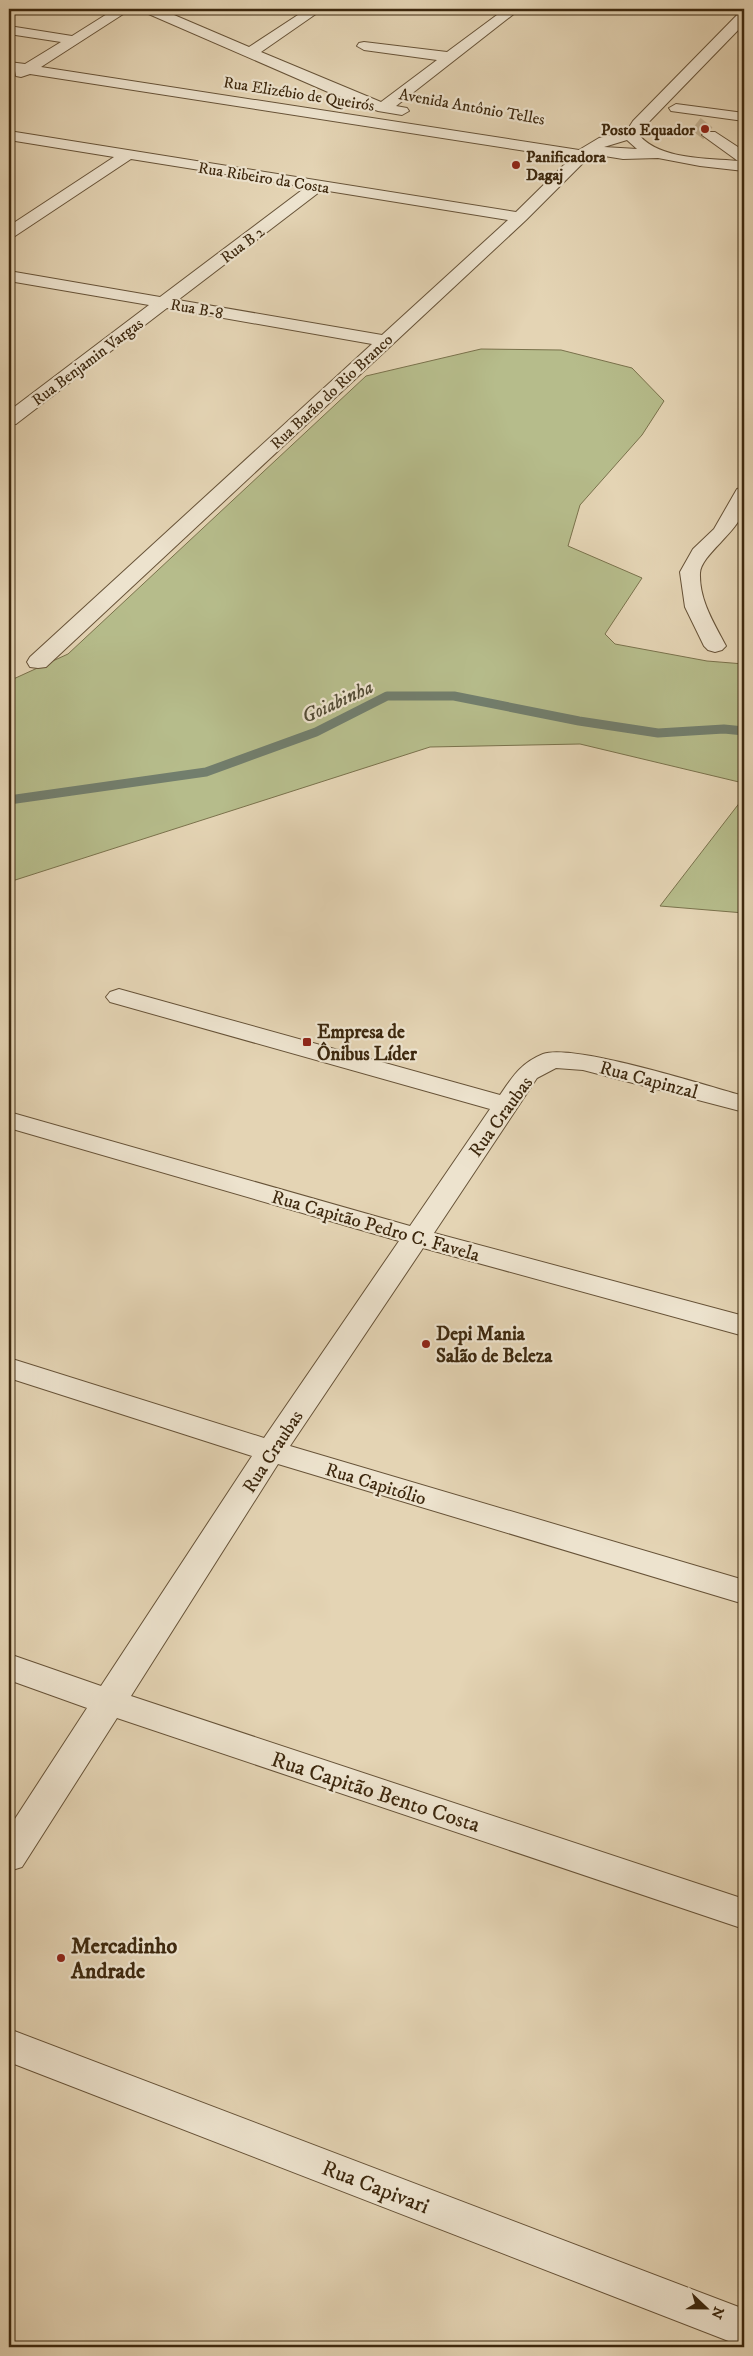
<svg xmlns="http://www.w3.org/2000/svg" width="753" height="2356" font-family="'IM FELL DW Pica',serif">
  <rect width="100%" height="100%" fill="#e4d4b4"/>
  <filter id="stains"><feTurbulence type="fractalNoise" baseFrequency=".004" numOctaves="4"/><feColorMatrix values="0 0 0 0 .2 0 0 0 0 .09 0 0 0 0 .02 0 0 0 .5 -.17"/></filter>
  <radialGradient id="worn" r=".72"><stop offset=".6" stop-color="#630" stop-opacity="0"/><stop offset="1" stop-color="#630" stop-opacity=".3"/></radialGradient>
  <path fill="#b6bc8b" stroke="#7a724c" d="M481,349L561,350L632,368L664,401L642,435L580,505L568,546L642,578L605,634L615,644L707,661L744,664V792L739,782L580,744L430,747L9,882V681L68,654L366,376Z
    M744,797V913L660,906Z"/>
  <g fill="none" stroke-linecap="round" stroke-linejoin="round">
    <path stroke="#727e6d" stroke-width="9" d="M9,800L206,772L316,732L387,696H454L579,721L658,733L724,729L744,731"/>
    <path stroke="#c3b293" stroke-width="15" stroke-dasharray="15 8" stroke-linecap="butt" d="M696,124L710,135"/>
    <g stroke="#675338" stroke-width="2">
      <path id="minor" d="M115,9H131L41,67L579,150L599,138L626,132L633,121L739,13L744,12V24L644,127L639,135C660,160 708,158 738,161L702,135L705,132H715L744,151V171L700,166L658,158L623,159L592,154L526,220L46,667L38,668L30,667L27,662L30,657L372,344L167,308L16,424L9,425V411L149,305L9,281V271L160,297L306,187L131,159L15,236L9,238V226L114,157L9,140V131L516,212L571,158L30,74L21,77L16,76L15,71L9,70V62L25,64L61,42L9,34V26L72,36ZM627,140L637,149L604,147ZM322,190L508,220L382,335L178,300Z
        M142,9H160L249,47L307,9H323L261,52L381,102L437,60L364,50L357,46L359,43L364,42L447,52L505,9H520L396,106L407,108L409,111L402,115L378,111L328,92L144,12Z
        M676,104L744,113V121L671,111L669,108Z
        M744,487C744,494 746,504 744,510C737,533 701,555 700,573C699,600 714,623 726,646L722,650L715,652L708,650L704,646L685,607L680,572L693,549L714,529L737,489Z
        M119,989L500,1095C513,1076 521,1063 543,1054C573,1043 707,1086 744,1096V1112L583,1070L556,1068L537,1078L434,1233L744,1316V1336L423,1248L290,1446L744,1580V1604L278,1464L131,1696L744,1899V1929L117,1718L22,1867L9,1871V1828L87,1708L9,1680V1654L101,1686L252,1456L9,1378V1358L264,1438L399,1241L9,1128V1112L410,1226L490,1109L110,1002L106,997L110,992Z
        M9,2029L744,2309V2347L9,2062Z"/>
    </g>
    <use href="#minor" fill="#ede3ce" fill-rule="evenodd"/>
  </g>
  <g fill="#8f2418" stroke="#ede3ce" stroke-width="2">
    <circle cx="705" cy="129" r="5"/>
    <circle cx="516" cy="165" r="5"/>
    <rect x="302" y="1037" width="10" height="10" rx="2.5"/>
    <circle cx="426" cy="1344" r="5"/>
    <circle cx="61" cy="1958" r="5"/>
  </g>
  <g text-anchor="middle" stroke-width="4.5" stroke-linejoin="round" paint-order="stroke">
    <g font-size="16" fill="#3d280e" stroke="#ede3ce">
      <text transform="translate(299 93) rotate(9)" y="6">Rua Elizébio de Queirós</text>
      <text transform="translate(472 106) rotate(10)" y="6">Avenida Antônio Telles</text>
      <text transform="translate(264 177) rotate(9)" y="6">Rua Ribeiro da Costa</text>
      <text transform="translate(242 244) rotate(-37)" y="6">Rua B 2</text>
      <text transform="translate(197 308) rotate(10)" y="6">Rua B-8</text>
      <text transform="translate(87 361) rotate(-37)" y="6">Rua Benjamin Vargas</text>
      <text transform="translate(331 391) rotate(-43)" y="6">Rua Barão do Rio Branco</text>
    </g>
    <g font-size="16" font-weight="bold" fill="#3d280e" stroke="#ede3ce" text-anchor="end">
      <text x="695" y="135">Posto Equador</text>
      <text x="526" y="162" text-anchor="start">Panificadora<tspan x="526" dy="18">Dagaj</tspan></text>
    </g>
    <g font-size="19" font-weight="bold" fill="#3d280e" stroke="#ede3ce" text-anchor="start">
      <text x="317" y="1038">Empresa de<tspan x="317" dy="22">Ônibus Líder</tspan></text>
      <text x="436" y="1340">Depi Mania<tspan x="436" dy="22">Salão de Beleza</tspan></text>
    </g>
    <g font-size="19" fill="#3d280e" stroke="#ede3ce">
      <text transform="translate(649 1079) rotate(15)" y="7">Rua Capinzal</text>
      <text transform="translate(500 1116) rotate(-54)" y="7">Rua Craubas</text>
      <text transform="translate(376 1225) rotate(16)" y="7">Rua Capitão Pedro C. Favela</text>
      <text transform="translate(272 1451) rotate(-57)" y="7">Rua Craubas</text>
      <text transform="translate(376 1483) rotate(17)" y="7">Rua Capitólio</text>
    </g>
    <g font-size="20" font-style="italic" fill="#534c36" stroke="#ede3ce">
      <text transform="translate(337 701) rotate(-25)" y="7">Goiabinha</text>
    </g>
    <g font-size="22" fill="#3d280e" stroke="#ede3ce">
      <text transform="translate(376 1791) rotate(18)" y="8">Rua Capitão Bento Costa</text>
      <text transform="translate(376 2186) rotate(21)" y="8">Rua Capivari</text>
    </g>
    <g font-size="22" font-weight="bold" fill="#3d280e" stroke="#ede3ce" text-anchor="start">
      <text x="71" y="1953">Mercadinho<tspan x="71" dy="25">Andrade</tspan></text>
    </g>
  </g>
  <rect width="753" height="2356" fill="none" stroke="#e4d4b4" stroke-width="30"/>
  <rect x="10" y="10" width="733" height="2336" fill="none" stroke="#3d280e" stroke-width="2.5"/>
  <rect x="15" y="15" width="723" height="2326" fill="none" stroke="#3d280e"/>
  <g transform="translate(706 2308) rotate(112)" stroke="#ede3ce" stroke-width="4" paint-order="stroke">
  <path d="M0-4L9 19L0 12L-9 19Z" fill="#3d280e"/>
  <text y="-8" font-size="14" font-weight="bold" text-anchor="middle" fill="#3d280e">N</text>
  </g>
  <rect width="100%" height="100%" filter="url(#stains)"/>
  <rect width="100%" height="100%" fill="url(#worn)"/>
</svg>
